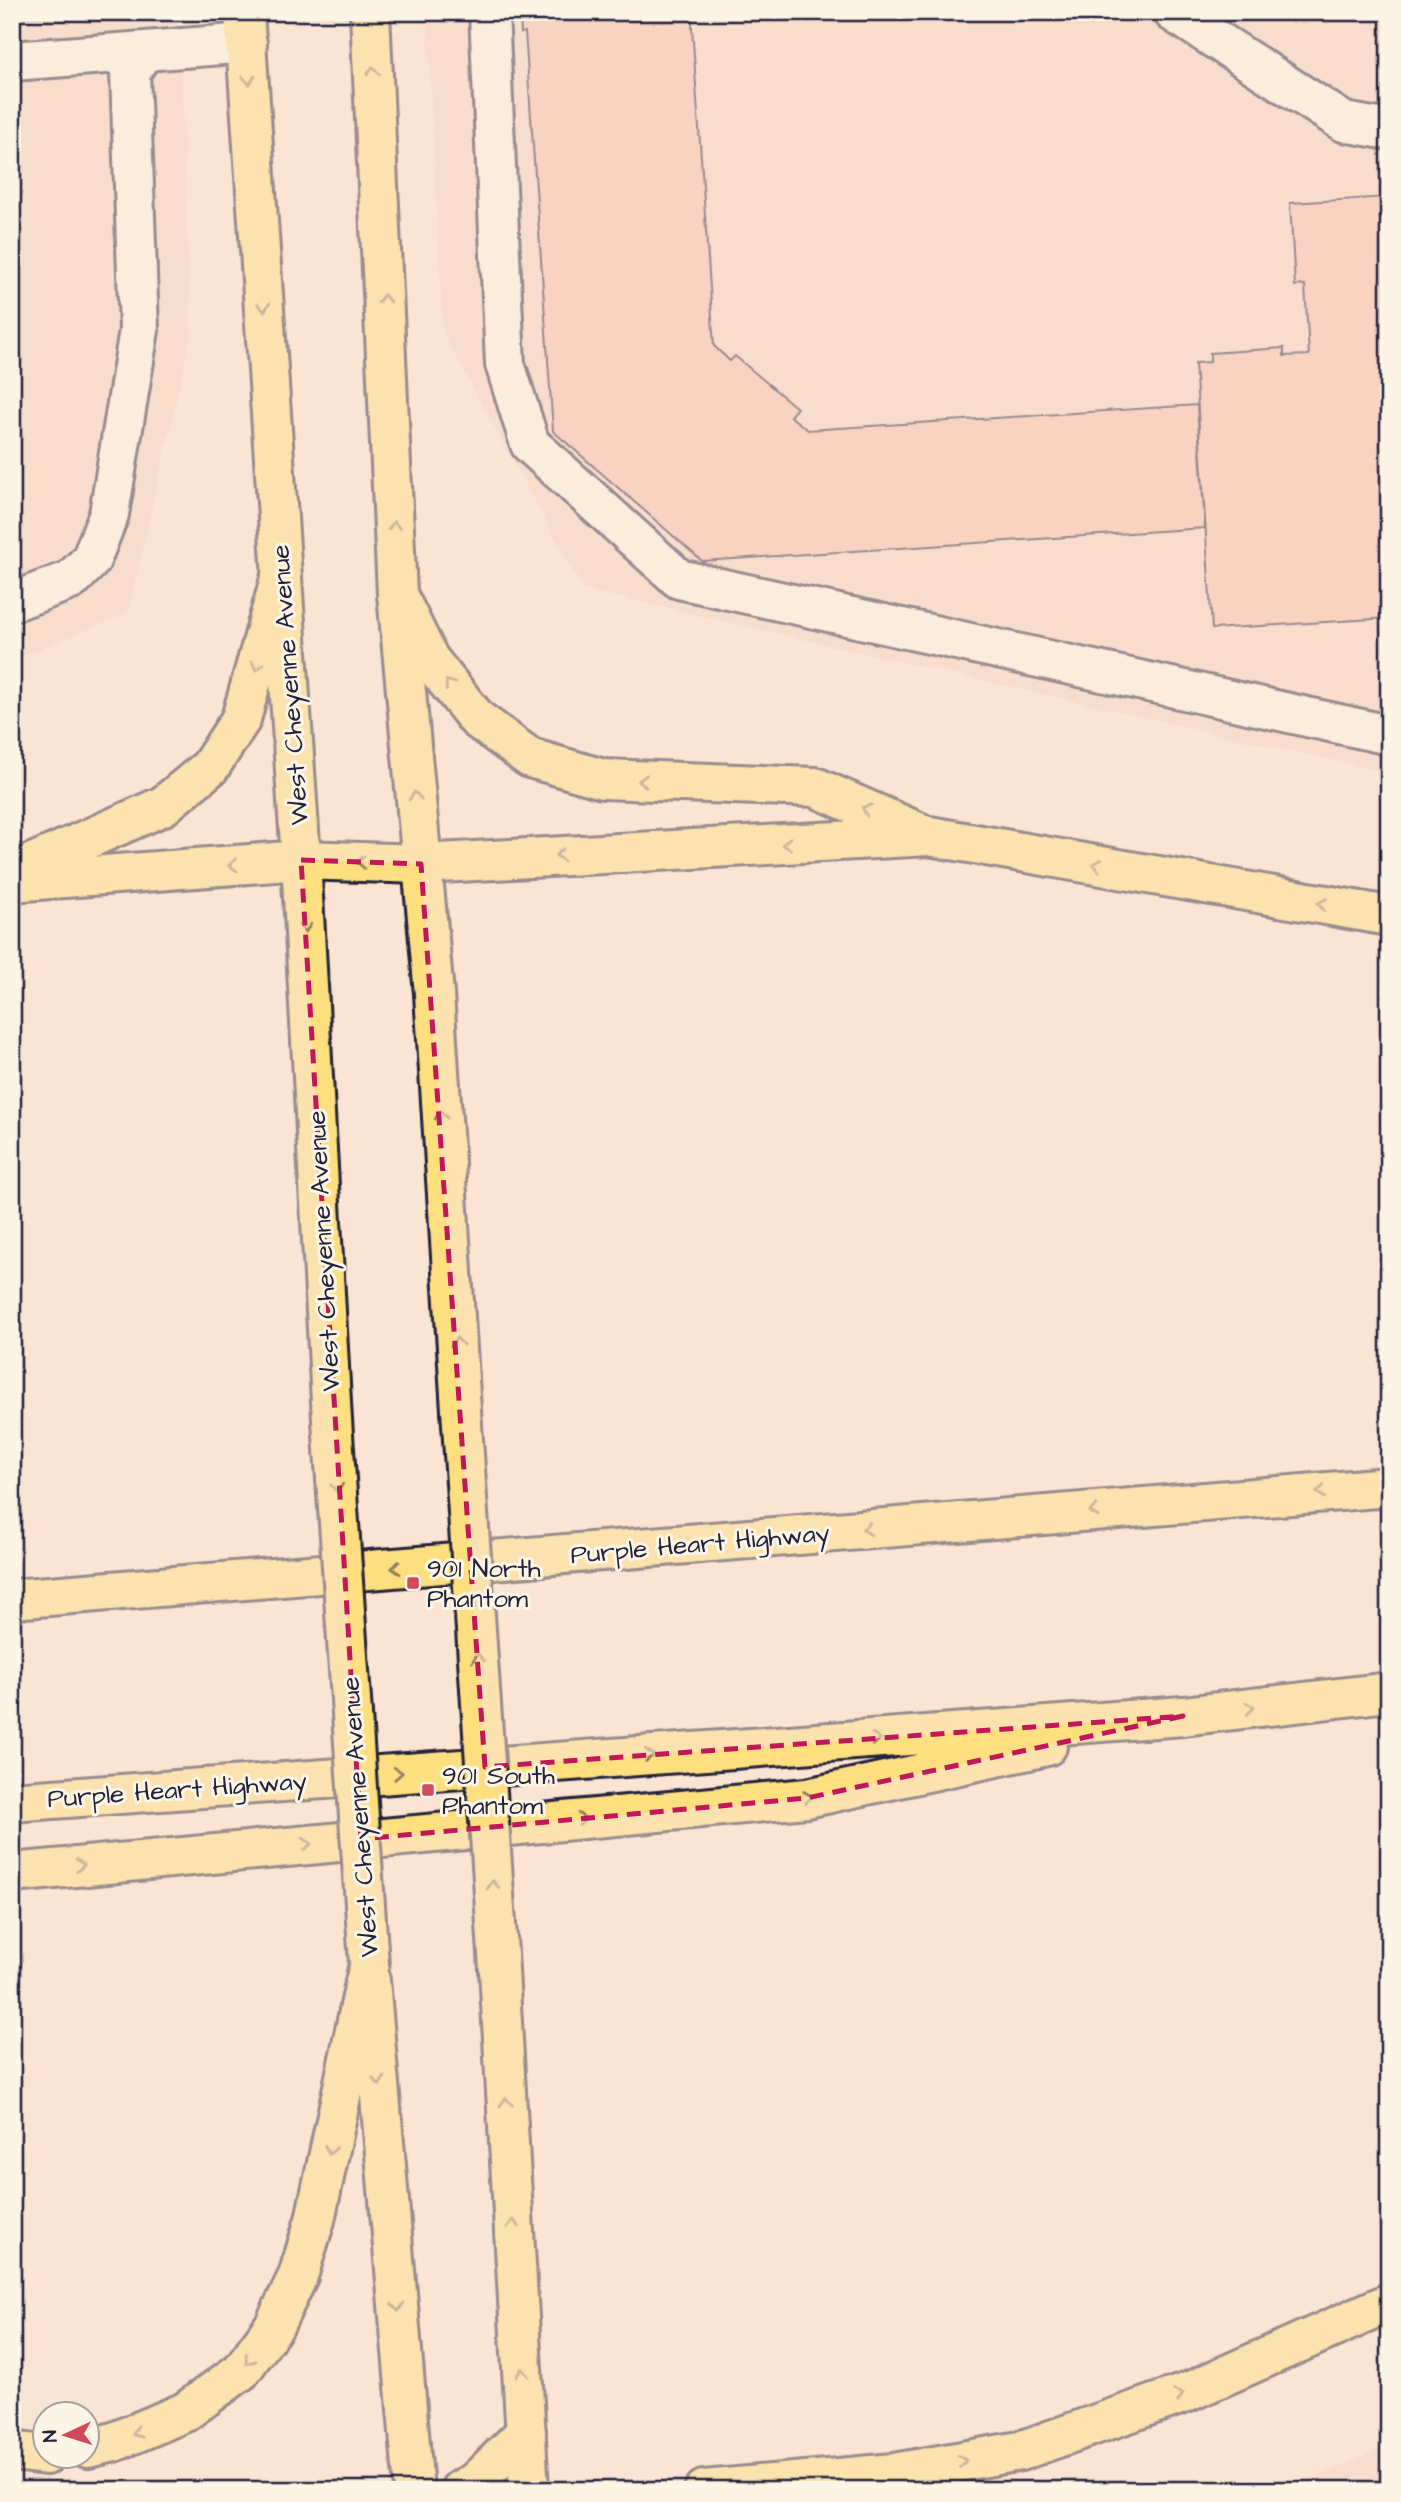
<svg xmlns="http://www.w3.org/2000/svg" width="1401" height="2502" font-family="'Architects Daughter',sans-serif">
  <rect width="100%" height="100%" fill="#fae4d4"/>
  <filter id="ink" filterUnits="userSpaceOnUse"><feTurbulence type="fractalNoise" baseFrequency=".0143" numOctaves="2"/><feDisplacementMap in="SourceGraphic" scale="14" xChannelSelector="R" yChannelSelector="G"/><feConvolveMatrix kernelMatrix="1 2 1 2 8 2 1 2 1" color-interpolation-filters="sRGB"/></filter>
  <g filter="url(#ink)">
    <path fill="#f5d5c6" d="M12,12H179L191,335L128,613L12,660Z
      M427,12H1389V773L583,589L443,333Z
      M1389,2445V2490H1286Z"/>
    <path fill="#f7beae" stroke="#22223b" stroke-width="2" d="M520,12H691L714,346L730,361L735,356L797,408L790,416L808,430L1197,405L1205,528L702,561L553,431L525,32L521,33Z
      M1389,197V618L1212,629L1195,363L1210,362V353L1284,348V356L1309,355L1305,285L1295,286L1290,203Z"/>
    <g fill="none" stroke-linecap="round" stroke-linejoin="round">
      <g stroke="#22223b" stroke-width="44">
        <path id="minor" d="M489,12L505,364L530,444L679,579L1389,735
          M1173,12L1344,122L1389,130
          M12,61L145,51
          M12,602L71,580L91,560L109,514L139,330L130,72L145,51L247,43"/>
      </g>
      <g stroke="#22223b" stroke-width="44">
        <path id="major" d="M244,12L301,860L332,1420
          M370,12L397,594L434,994L461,1410
          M498,1953L529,2490
          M370,1980L414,2490"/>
      </g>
      <g stroke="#22223b" stroke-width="44">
        <path id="highway" d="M397,594L429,659L477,719L530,758L603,779L815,787L920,833
          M15,871L163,806L210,767L241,719L281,576
          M12,882L301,860L421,864L929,836L1389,916
          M12,1599L1389,1487
          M12,1802L1183,1716L1389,1692
          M12,1873L807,1798L1047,1746
          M88,2448L114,2442L185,2412L241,2371L274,2326L298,2276L315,2220L369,1964
          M12,2451L46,2455
          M460,2490L475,2482L526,2432
          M704,2490L894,2473L1020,2451L1188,2392L1389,2303"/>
      </g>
      <use href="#minor" stroke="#fcf5e5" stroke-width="38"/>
      <use href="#major" stroke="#fedf80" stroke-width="38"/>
      <use href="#highway" stroke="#fedf80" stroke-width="38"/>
      <g stroke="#22223b" stroke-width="44" stroke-linecap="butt">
        <path id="major-bridge" d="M461,1410L498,1953
          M332,1420L369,1964"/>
      </g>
      <use href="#major-bridge" stroke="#fedf80" stroke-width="38"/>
    </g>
    <defs><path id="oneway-chevron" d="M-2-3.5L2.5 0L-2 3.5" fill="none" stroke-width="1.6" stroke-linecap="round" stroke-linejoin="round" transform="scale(1.75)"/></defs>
    <g stroke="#90805e">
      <use href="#oneway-chevron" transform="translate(373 71) rotate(-93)"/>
      <use href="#oneway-chevron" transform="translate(249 80) rotate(86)"/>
      <use href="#oneway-chevron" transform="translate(384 299) rotate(-93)"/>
      <use href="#oneway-chevron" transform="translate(264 307) rotate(86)"/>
      <use href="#oneway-chevron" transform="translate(394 526) rotate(-93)"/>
      <use href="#oneway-chevron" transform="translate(257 666) rotate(105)"/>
      <use href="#oneway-chevron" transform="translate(449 684) rotate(-128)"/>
      <use href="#oneway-chevron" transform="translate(643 781) rotate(-178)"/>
      <use href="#oneway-chevron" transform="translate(415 796) rotate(-95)"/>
      <use href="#oneway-chevron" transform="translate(866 809) rotate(-157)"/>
      <use href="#oneway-chevron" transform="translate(787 844) rotate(177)"/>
      <use href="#oneway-chevron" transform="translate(560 855) rotate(177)"/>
      <use href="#oneway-chevron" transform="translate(361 862) rotate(-178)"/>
      <use href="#oneway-chevron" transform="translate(233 865) rotate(176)"/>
      <use href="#oneway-chevron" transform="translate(1097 865) rotate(-170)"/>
      <use href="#oneway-chevron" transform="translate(1322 904) rotate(-170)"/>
      <use href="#oneway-chevron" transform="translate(305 928) rotate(87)"/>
      <use href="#oneway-chevron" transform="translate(441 1115) rotate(-94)"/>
      <use href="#oneway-chevron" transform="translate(457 1342) rotate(-94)"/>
      <use href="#oneway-chevron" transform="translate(337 1488) rotate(86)"/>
      <use href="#oneway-chevron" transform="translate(1321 1492) rotate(175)"/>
      <use href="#oneway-chevron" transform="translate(1094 1511) rotate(175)"/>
      <use href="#oneway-chevron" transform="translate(867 1529) rotate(175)"/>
      <use href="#oneway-chevron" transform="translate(396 1568) rotate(175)"/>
      <use href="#oneway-chevron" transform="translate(478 1658) rotate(-94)"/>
      <use href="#oneway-chevron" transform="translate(1250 1708) rotate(-7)"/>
      <use href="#oneway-chevron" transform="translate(876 1739) rotate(-4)"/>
      <use href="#oneway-chevron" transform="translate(649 1755) rotate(-4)"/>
      <use href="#oneway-chevron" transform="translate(398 1773) rotate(-4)"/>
      <use href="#oneway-chevron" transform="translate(808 1797) rotate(-9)"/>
      <use href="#oneway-chevron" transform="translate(582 1819) rotate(-5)"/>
      <use href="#oneway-chevron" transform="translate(307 1844) rotate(-5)"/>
      <use href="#oneway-chevron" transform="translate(80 1865) rotate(-5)"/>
      <use href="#oneway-chevron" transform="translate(493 1885) rotate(-94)"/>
      <use href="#oneway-chevron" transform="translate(379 2081) rotate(85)"/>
      <use href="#oneway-chevron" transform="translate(506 2102) rotate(-93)"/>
      <use href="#oneway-chevron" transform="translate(330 2150) rotate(102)"/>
      <use href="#oneway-chevron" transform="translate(513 2224) rotate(-93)"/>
      <use href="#oneway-chevron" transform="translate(398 2307) rotate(85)"/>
      <use href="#oneway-chevron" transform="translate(249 2360) rotate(127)"/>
      <use href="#oneway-chevron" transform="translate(522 2373) rotate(-94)"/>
      <use href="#oneway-chevron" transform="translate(1179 2395) rotate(-20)"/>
      <use href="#oneway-chevron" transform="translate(137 2433) rotate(157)"/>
      <use href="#oneway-chevron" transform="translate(962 2461) rotate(-10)"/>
    </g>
  </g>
  <path d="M0 0H1401V2502H0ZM301,860L421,864L485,1767L1183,1716L807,1798L361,1839Z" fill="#fae4d4" fill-opacity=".55" fill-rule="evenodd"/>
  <path fill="none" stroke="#c2185b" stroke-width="5" stroke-dasharray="14 9" stroke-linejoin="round" d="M301,860L421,864L485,1767L1183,1716L807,1798L361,1839Z"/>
  <g fill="#d1495b" stroke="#fcf5e5" stroke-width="2.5">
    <rect x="406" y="1576" width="14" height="14" rx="3.5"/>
    <rect x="421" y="1783" width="14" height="14" rx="3.5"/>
  </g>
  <g text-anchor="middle" stroke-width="6" stroke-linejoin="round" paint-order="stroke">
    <g font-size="26" fill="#22223b" stroke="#fcf5e5">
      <text transform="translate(289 685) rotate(-94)" y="9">West Cheyenne Avenue</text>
      <text transform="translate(323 1251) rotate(-93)" y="9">West Cheyenne Avenue</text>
      <text transform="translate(700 1543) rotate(-5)" y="9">Purple Heart Highway</text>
      <text transform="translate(177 1789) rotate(-4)" y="9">Purple Heart Highway</text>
      <text transform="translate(359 1817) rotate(-94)" y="9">West Cheyenne Avenue</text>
    </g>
    <g font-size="26" fill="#22223b" stroke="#fcf5e5" text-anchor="start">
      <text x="427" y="1577">901 North<tspan x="427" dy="30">Phantom</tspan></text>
      <text x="442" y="1784">901 South<tspan x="442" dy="30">Phantom</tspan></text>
    </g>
  </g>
  <rect width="1401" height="2502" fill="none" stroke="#fcf5e5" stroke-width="42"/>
  <rect x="21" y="21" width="1359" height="2460" fill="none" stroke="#22223b" stroke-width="2.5" filter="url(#ink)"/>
  <g transform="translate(66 2435) rotate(266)"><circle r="33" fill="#fcf5e5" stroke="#a5a1a1" stroke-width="2"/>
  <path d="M0-5L12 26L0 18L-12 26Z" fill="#d1495b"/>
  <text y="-10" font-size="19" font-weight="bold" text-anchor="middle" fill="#22223b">N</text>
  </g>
</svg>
